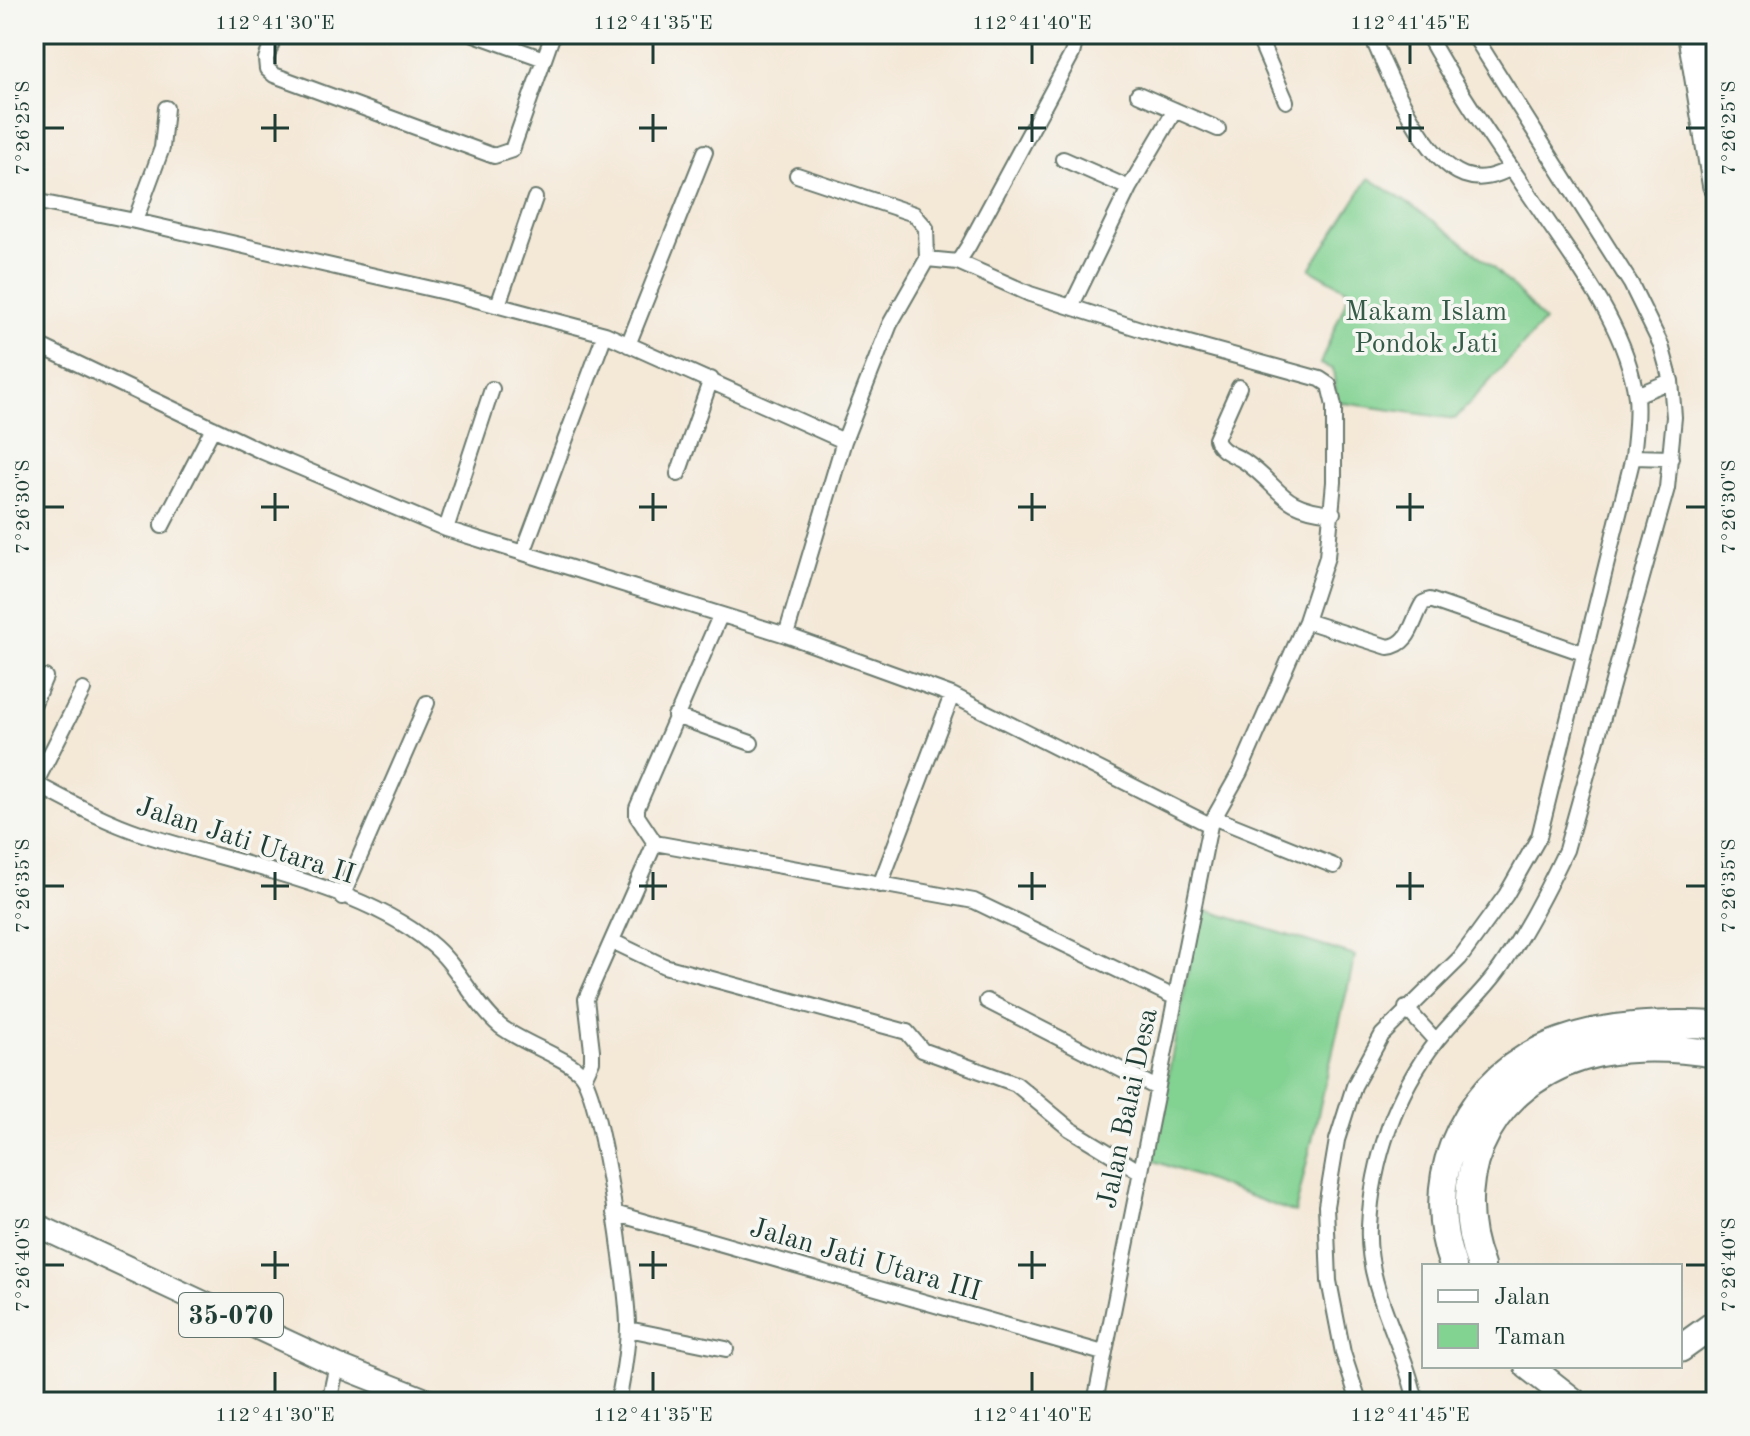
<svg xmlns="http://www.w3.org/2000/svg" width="1750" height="1436" font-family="'Old Standard TT',serif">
  <rect width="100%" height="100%" fill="#f6f6f2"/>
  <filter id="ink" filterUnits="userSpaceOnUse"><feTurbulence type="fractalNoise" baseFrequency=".0125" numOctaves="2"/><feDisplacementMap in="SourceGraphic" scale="16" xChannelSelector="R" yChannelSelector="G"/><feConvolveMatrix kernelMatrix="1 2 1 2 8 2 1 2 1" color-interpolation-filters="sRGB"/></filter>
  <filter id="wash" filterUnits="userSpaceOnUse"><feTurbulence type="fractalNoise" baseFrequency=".006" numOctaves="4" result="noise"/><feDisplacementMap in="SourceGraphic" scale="32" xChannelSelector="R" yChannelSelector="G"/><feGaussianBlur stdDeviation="1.8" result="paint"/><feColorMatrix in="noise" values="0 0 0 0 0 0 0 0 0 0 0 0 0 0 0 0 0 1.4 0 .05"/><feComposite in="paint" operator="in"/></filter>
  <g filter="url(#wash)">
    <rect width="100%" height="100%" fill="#f4e8d7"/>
    <path fill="#82d292" stroke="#508863" stroke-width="2" d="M1369,178C1434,219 1496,261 1544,322L1455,419L1337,402L1333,369L1320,364L1350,291L1310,269Z
      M1200,908L1355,956L1295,1213L1152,1160Z"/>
  </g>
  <g filter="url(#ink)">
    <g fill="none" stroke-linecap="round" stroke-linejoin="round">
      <g stroke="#6a796d" stroke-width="18">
        <path id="street" d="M275,34L266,59L267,69L274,75L494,156L512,150L553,34
          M474,34L544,59
          M1257,34L1286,101
          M1371,34C1387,73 1424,161 1464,175C1481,181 1496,176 1511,168
          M34,68V67
          M1138,94L1218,129
          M1063,159L1129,188
          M797,175L914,214L926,228L927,259
          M34,201L135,221L458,295L605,334L844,441
          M135,221L162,148L166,108
          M958,262L1030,294L1156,334L1320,379L1329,385L1334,406V482L1327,557L1306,621L1240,772L1210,825L1095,1402
          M498,305L535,198
          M1071,307L1129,188L1175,110
          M34,343L261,451L446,529L786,635L952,695L1210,825
          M628,345L705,152
          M1239,387L1216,439C1220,452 1233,454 1244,461C1283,488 1278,508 1333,513
          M1636,395L1671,381
          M1633,457L1671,458
          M678,474L711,379
          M162,526L213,428
          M446,529L492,389
          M523,553L605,334
          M1306,621L1388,647C1411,645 1412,620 1423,603L1430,600L1583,653
          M786,635L844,441L890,324L927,259L958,262L969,245L1072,54L1077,34
          M34,703L45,677
          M675,716L751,743
          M34,783C70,802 104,821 143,834C230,863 359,884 430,943C458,965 473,1003 500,1026C521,1043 571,1059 582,1075C602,1103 627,1285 628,1324C628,1349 623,1377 618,1402
          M35,784L83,690
          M1215,818L1334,866
          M655,843L637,816V808L720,616
          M880,885L952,695
          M342,897L427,703
          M612,941L664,966L907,1032L922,1050L1016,1084L1070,1129L1139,1171
          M987,1001L1157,1088
          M1406,1008L1436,1041
          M584,1078L592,1061V1050L586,999L655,843L974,901L1176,998
          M614,1213L1103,1353
          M628,1329L726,1349
          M329,1402L337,1365
          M1359,1402L1343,1353L1329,1281L1326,1206L1337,1140L1354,1086L1382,1035L1460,958L1506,895L1539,837L1633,457C1635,437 1638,417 1636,397C1627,330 1582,272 1546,219C1505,158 1462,98 1427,34
          M1416,1402C1404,1342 1366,1290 1369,1227C1372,1160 1396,1092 1437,1040C1457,1015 1482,994 1501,967C1526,931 1547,890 1566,850L1667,488L1674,417L1671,381L1661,345L1631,284L1473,34"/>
      </g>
      <g stroke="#6a796d" stroke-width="26">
        <path id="primary" d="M34,1224L337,1365L431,1402"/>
      </g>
      <g stroke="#6a796d" stroke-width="30">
        <path id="highway" d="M1691,34L1716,185
          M1453,1266C1439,1228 1438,1184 1453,1146C1499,1032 1608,1020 1716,1025
          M1481,1266C1443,1168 1498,1074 1600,1053C1637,1046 1679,1048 1716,1054
          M1680,1349L1716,1323
          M1528,1366L1574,1402"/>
      </g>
      <use href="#street" stroke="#fff" stroke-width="14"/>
      <use href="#primary" stroke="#fff" stroke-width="22"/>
      <use href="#highway" stroke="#fff" stroke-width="26"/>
    </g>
  </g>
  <path fill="none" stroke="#1f3d34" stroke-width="3" d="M275,44V64M653,44V64M1032,44V64M1410,44V64M275,114V142M653,114V142M1032,114V142M1410,114V142M44,128H64M261,128H289M639,128H667M1018,128H1046M1396,128H1424M1686,128H1706M275,493V521M653,493V521M1032,493V521M1410,493V521M44,507H64M261,507H289M639,507H667M1018,507H1046M1396,507H1424M1686,507H1706M275,872V900M653,872V900M1032,872V900M1410,872V900M44,886H64M261,886H289M639,886H667M1018,886H1046M1396,886H1424M1686,886H1706M275,1251V1279M653,1251V1279M1032,1251V1279M44,1265H64M261,1265H289M639,1265H667M1018,1265H1046M1686,1265H1706M275,1372V1392M653,1372V1392M1032,1372V1392M1410,1372V1392"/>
  <g text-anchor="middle" stroke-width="7" stroke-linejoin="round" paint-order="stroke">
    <rect fill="#f6f6f2" stroke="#60746d" stroke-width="2" x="179" y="1293" width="104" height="44" rx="6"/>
    <g font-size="26" font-weight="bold" fill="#1f3d34">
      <text x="231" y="1324">35-070</text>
    </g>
    <g font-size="28" fill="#335b47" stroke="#f6f6f2">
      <text x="1426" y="320">Makam Islam<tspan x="1426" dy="32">Pondok Jati</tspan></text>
    </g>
    <g font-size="28" fill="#1f3d34" stroke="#f6f6f2">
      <text transform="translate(246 839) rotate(18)" y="10">Jalan Jati Utara II</text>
      <text transform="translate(1126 1108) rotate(-78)" y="10">Jalan Balai Desa</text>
      <text transform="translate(866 1258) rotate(16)" y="10">Jalan Jati Utara III</text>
    </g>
  </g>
  <rect width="1750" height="1436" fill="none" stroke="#f6f6f2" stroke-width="88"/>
  <rect x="1422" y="1264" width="260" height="104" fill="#f6f6f2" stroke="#a0aca6" stroke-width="2"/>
  <rect x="1438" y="1290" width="40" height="12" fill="#ffffff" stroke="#a0aca6" stroke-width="2"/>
  <text x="1494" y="1304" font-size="24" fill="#1f3d34">Jalan</text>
  <rect x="1438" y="1324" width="40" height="24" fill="#82d292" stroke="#a0aca6" stroke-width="2"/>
  <text x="1494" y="1344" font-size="24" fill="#1f3d34">Taman</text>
  <rect x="44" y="44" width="1662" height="1348" fill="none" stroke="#1f3d34" stroke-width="3"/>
  <g font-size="20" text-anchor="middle" fill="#1f3d34">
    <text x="275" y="29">112°41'30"E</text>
    <text x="653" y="29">112°41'35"E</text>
    <text x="1032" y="29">112°41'40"E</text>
    <text x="1410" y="29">112°41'45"E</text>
    <text transform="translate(22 128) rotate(-90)" y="7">7°26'25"S</text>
    <text transform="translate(1728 128) rotate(-90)" y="7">7°26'25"S</text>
    <text transform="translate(22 507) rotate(-90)" y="7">7°26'30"S</text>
    <text transform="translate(1728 507) rotate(-90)" y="7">7°26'30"S</text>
    <text transform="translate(22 886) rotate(-90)" y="7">7°26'35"S</text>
    <text transform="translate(1728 886) rotate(-90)" y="7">7°26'35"S</text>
    <text transform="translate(22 1265) rotate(-90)" y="7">7°26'40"S</text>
    <text transform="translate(1728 1265) rotate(-90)" y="7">7°26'40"S</text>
    <text x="275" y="1421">112°41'30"E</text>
    <text x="653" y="1421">112°41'35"E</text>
    <text x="1032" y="1421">112°41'40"E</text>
    <text x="1410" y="1421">112°41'45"E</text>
  </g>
</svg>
